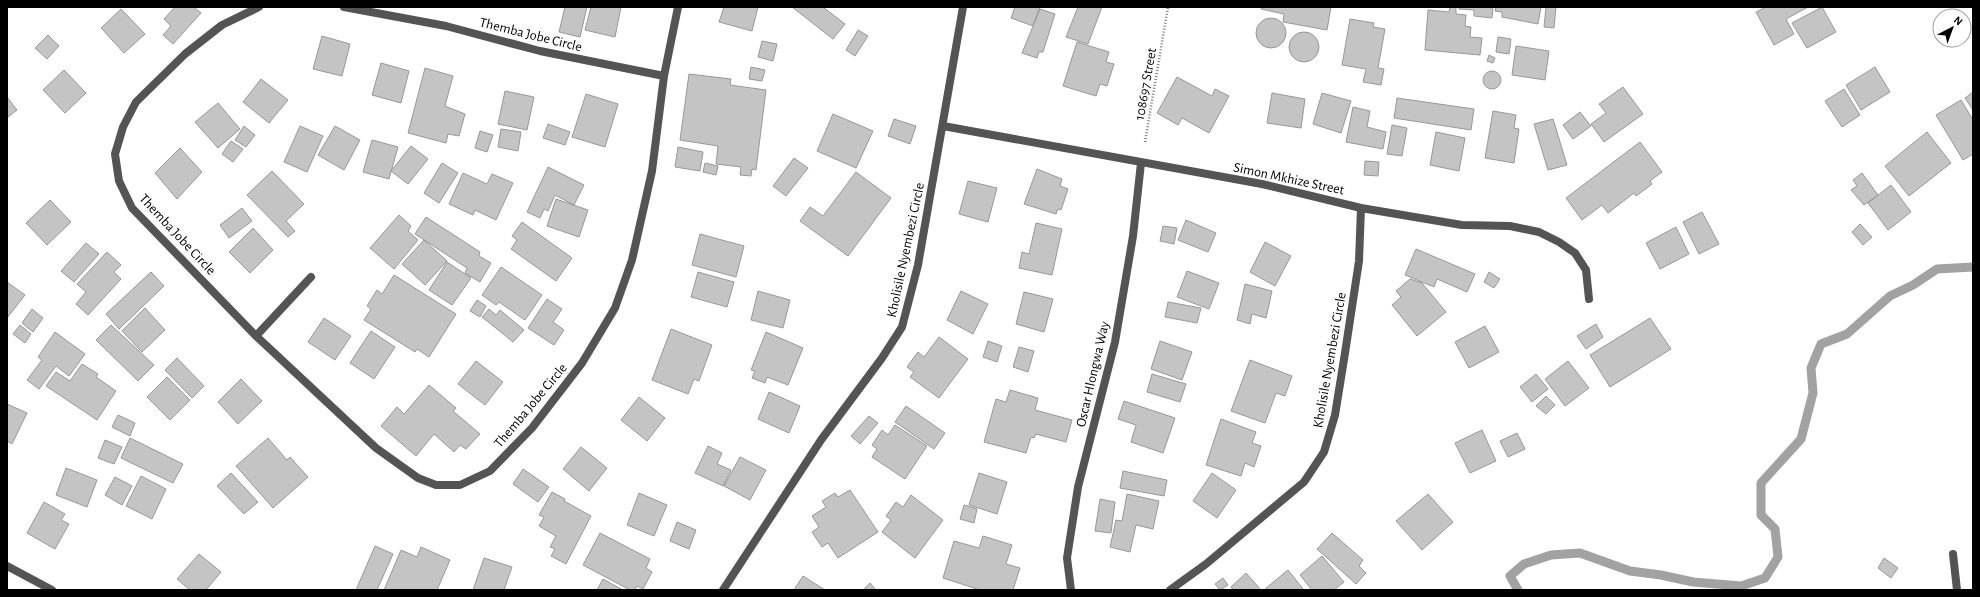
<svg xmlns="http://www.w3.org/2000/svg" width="1980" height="597" font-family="'Alegreya Sans',sans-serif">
  <rect width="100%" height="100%" fill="#fff"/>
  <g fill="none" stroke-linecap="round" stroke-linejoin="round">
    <path stroke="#a2a2a2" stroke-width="9" d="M1518,590L1510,576L1524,564L1551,555L1580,553L1630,571L1661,575L1693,582L1741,586L1765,578L1778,557L1775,529L1761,515V483L1801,439L1813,393L1811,368L1821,344L1847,334L1890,296L1913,285L1937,269L1973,267"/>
  </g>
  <path fill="#c4c4c4" stroke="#989898" d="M175,7H194L201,13L173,44L163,35L171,26L164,19Z
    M565,7H587L580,37L559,32Z
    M591,7H621L615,37L585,30Z
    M724,7H758L752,31L719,22Z
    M792,7H823L845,24L833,39Z
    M1015,7H1040L1033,26L1011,18Z
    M1078,7H1102L1088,44L1066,37Z
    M1262,7H1331L1327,30L1283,22L1284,14L1261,9Z
    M1450,7H1456V14L1466,15L1465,26L1471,27L1470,37L1482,38L1480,55L1425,50L1428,10L1449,12Z
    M1459,7H1493L1492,18L1474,16V10L1459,9Z
    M1496,7H1541L1538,24L1502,17V12L1495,11Z
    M1546,7H1556L1554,28L1544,27Z
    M1766,7H1808L1786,19L1794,34L1774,45L1756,12Z
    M1822,7L1836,32L1807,48L1792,23Z
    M121,9L145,34L124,53L101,28Z
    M1040,9L1055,14L1043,52H1039L1037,58L1022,53Z
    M1256 33a15 15 0 1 1 30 0a15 15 0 1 1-30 0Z
    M1350,19L1374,23L1373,27L1385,29L1378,68L1384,69L1381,85L1363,82L1366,69L1342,65Z
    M858,30L868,36L855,56L846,50Z
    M1289 47a15 15 0 1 1 30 0a15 15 0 1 1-30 0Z
    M48,35L59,46L47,59L35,48Z
    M322,36L350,44L342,76L313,69Z
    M1498,37L1511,39L1509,54L1496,52Z
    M762,41L777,44L773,61L758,57Z
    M1077,42L1109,52L1106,62L1114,64L1107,86L1100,84L1096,96L1063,86Z
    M1516,46L1549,51L1545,80L1512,75Z
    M1489,55L1495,58L1493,63L1487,61Z
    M381,63L409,71L401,103L372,95Z
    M751,67L765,70L762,81L749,79Z
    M1875,67L1890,92L1861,110L1846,85Z
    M425,68L453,76L445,106L465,114L459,136L448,134L446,143L408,133Z
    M64,70L86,93L65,113L43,90Z
    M1483 80a9 9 0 1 1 18 0a9 9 0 1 1-18 0Z
    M689,74L731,79L730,85L766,90L756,170L752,169L751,176L740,175L741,167L716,164L718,146L680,140Z
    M1177,77L1212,96L1215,89L1229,96L1209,133L1182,118L1178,125L1157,113Z
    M261,79L288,100L269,123L243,102Z
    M1623,87L1643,114L1604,142L1591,124L1606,113L1599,104Z
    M1844,89L1860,115L1842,127L1825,101Z
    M505,91L534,97L527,130L498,124Z
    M1973,92V110L1965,98Z
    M1272,93L1305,99L1301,128L1267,123Z
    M1322,93L1351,101L1341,133L1313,124Z
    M586,94L618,104L605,147L572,137Z
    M7,97L17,110L7,118Z
    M1397,98L1474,109L1471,130L1394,118Z
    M1961,100L1973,120V154L1963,160L1936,115Z
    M218,103L240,129L218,148L195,122Z
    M1353,107L1370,111L1367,127L1386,132L1383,149L1346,142Z
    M1493,111L1516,115L1514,128L1519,129L1514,163L1485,158Z
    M1580,112L1591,126L1573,139L1563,125Z
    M833,114L873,131L856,168L817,151Z
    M894,119L916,126L910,144L888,136Z
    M1553,119L1567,165L1548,170L1534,124Z
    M548,124L570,132L565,145L543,138Z
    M1392,125L1407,128L1402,156L1387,154Z
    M244,126L255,135L246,147L235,140Z
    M300,126L323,136L307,172L284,162Z
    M335,126L360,140L344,170L318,155Z
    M501,129L521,132L518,151L498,147Z
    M480,131L493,135L487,152L475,148Z
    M1436,132L1465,138L1459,171L1430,165Z
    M1927,132L1951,163L1909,196L1885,166Z
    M372,140L398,147L389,179L363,172Z
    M231,141L243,149L233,162L222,154Z
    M1640,142L1662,172L1650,181L1652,184L1636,196L1634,193L1608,213L1602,205L1582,220L1566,198Z
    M411,146L428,159L408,184L391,171Z
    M678,147L703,152L700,171L675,167Z
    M180,148L202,172L177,199L155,173Z
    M794,158L808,168L786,196L773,186Z
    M1365,161L1379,162L1378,176L1364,175Z
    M442,163L458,173L439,203L424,193Z
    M705,163L718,166L716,175L703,172Z
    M548,167L584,185L574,205L555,195L548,211L544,209L540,218L527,212Z
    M1037,169L1062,179L1060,186L1068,189L1061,210L1058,209L1056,214L1024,204Z
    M272,171L304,204L286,221L295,231L288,237L247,195Z
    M856,172L891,198L848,256L800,221L810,207L823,216Z
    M463,173L487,184L492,174L513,183L496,220L475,210L473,215L449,204Z
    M1862,173L1878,195L1864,205L1851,190L1857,186L1853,180Z
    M968,181L997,188L988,222L959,214Z
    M1891,185L1911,212L1888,230L1868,203Z
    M556,199L588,210L579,237L547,226Z
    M50,200L71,222L47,245L26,223Z
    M242,208L252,221L229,238L220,225Z
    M1702,212L1719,244L1699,254L1683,222Z
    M399,215L411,226L408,231L418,240L394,269L370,248Z
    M426,217L480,252L479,256L491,263L480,282L465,273L467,268L415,234Z
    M1186,220L1216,233L1208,252L1178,240Z
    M522,222L572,258L556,281L511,249L517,240L512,236Z
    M1036,223L1062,229L1052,275L1019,268L1022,252L1029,254Z
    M1860,224L1872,237L1863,245L1852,232Z
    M1163,226L1177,228L1174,244L1160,241Z
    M1676,227L1689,254L1660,269L1646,243Z
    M253,228L273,250L250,273L229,252Z
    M700,234L744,246L736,277L692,265Z
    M424,240L447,261L425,285L402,264Z
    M1265,242L1291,256L1275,286L1250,272Z
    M86,243L99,254L74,282L61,271Z
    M1416,249L1475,274L1467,292L1437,279L1434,287L1405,275Z
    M107,252L121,265L114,272L121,279L88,315L76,304L86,292L77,284Z
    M447,262L471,278L452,305L429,290Z
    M501,267L542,295L525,320L499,302L496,305L482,295Z
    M1187,271L1219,283L1209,309L1177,297Z
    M151,272L164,286L119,329L106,314Z
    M698,272L734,282L727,307L691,297Z
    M1489,272L1500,279L1494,288L1484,282Z
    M394,275L456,314L429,357L417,349L415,352L364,320L371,309L367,306L377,290L382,294Z
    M1410,279L1422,283L1446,312L1417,336L1392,305L1401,297L1396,291Z
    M7,282L25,295L7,318Z
    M1245,284L1272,291L1266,318L1252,314L1250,324L1237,320Z
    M758,291L790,300L783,328L751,320Z
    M961,291L988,304L973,334L947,320Z
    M1024,292L1053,299L1044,332L1016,324Z
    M547,299L562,309L553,322L564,330L554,345L528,328Z
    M477,300L486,306L480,317L470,311Z
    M1168,302L1201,308L1197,323L1165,317Z
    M145,308L165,330L142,352L122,331Z
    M32,309L43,318L33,332L22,323Z
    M489,309L496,315L500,310L524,330L513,342L482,317Z
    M324,318L351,336L335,360L308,342Z
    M1650,318L1671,349L1610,387L1590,355Z
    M1596,324L1603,337L1586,349L1577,336Z
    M20,325L31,334L25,343L13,334Z
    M111,325L154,365L138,381L96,340Z
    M1485,326L1499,352L1469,368L1455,342Z
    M671,329L712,345L699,381L694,379L688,394L652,380Z
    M371,331L395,347L374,379L350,363Z
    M55,332L85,354L69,376L56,366L39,389L27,380L42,360L38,357Z
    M766,332L803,348L788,385L767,377L765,383L752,378L755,371L751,370Z
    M939,337L968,359L939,398L910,377L914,372L907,367L918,352L924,357Z
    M988,341L1002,346L997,362L983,357Z
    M1160,341L1192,352L1182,380L1151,369Z
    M1019,347L1034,351L1028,372L1013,367Z
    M177,358L204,386L192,398L165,370Z
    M1250,360L1292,376L1285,396L1276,393L1265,423L1231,411Z
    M476,361L503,382L485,405L458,384Z
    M1568,361L1589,388L1565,406L1545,379Z
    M82,364L98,374L96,377L116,391L97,420L46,386L56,372L70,381Z
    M1152,374L1186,384L1180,402L1147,392Z
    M1536,374L1548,389L1532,402L1520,387Z
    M167,377L190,400L170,420L147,397Z
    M241,379L262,401L238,424L218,402Z
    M429,385L456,408L453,411L480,434L466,449L460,445L454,452L434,434L416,456L381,426L397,407L404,414Z
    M1010,390L1038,398L1035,410L1072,420L1066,442L1036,434L1034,438L1031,437L1026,453L984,442L996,399L1006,402Z
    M769,392L800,406L789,433L758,419Z
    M1546,396L1555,405L1546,414L1536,406Z
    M639,397L665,418L647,441L621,420Z
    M1124,401L1175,418L1163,453L1131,442L1136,425L1118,419Z
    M7,404L27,413L12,444L7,441Z
    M906,406L945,433L934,449L895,422Z
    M118,415L135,423L130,436L112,427Z
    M869,416L878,423L860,444L851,436Z
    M1221,419L1256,432L1252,443L1261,446L1254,467L1245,463L1241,476L1206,465Z
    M895,425L927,446L905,479L872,457L877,449L872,445L882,430L888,435Z
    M1482,430L1496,461L1470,473L1455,443Z
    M1517,433L1525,449L1508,457L1500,441Z
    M130,438L183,464L173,483L121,458Z
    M268,438L287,460L290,457L308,477L273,508L236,466Z
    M105,440L122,447L114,464L98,458Z
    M708,446L722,453L717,464L731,470L723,486L695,473Z
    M581,447L607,468L589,491L563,469Z
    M740,457L766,470L750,500L724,486Z
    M66,468L97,480L87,507L56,495Z
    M523,469L549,487L538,502L513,484Z
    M1123,471L1167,480L1164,496L1120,488Z
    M231,473L258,502L244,514L217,486Z
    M979,473L1007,482L997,514L969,505Z
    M1212,473L1236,490L1217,518L1193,501Z
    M141,476L166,489L152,519L126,506Z
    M115,477L132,486L122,505L105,495Z
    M850,490L878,532L838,558L828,543L822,547L812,532L819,527L812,516L826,507L822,501L835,493L838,497Z
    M552,492L565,499L564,501L591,516L566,564L551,556L555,549L550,547L556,536L539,526L544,517L539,515Z
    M639,493L667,505L654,536L627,525Z
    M1127,494L1159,501L1153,529L1136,525L1130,552L1110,547L1116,520L1122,521Z
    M1428,494L1453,522L1422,550L1396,521Z
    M911,495L943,520L915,558L882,532L891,520L886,516L896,502L903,507Z
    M1100,499L1115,502L1111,533L1095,531Z
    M44,502L65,514L61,520L69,524L55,549L27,533Z
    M964,505L977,509L974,523L960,519Z
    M677,522L696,530L689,549L670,541Z
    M600,533L650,559L646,568L652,572L643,589L637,586L635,590H630L583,565Z
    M1332,533L1363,560L1359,566L1366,573L1356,584L1317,549Z
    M983,536L1012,545L1006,564L1020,568L1013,590H980L943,578L954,541L979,548Z
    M375,546L393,554L377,590H356Z
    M421,547L450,560L437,590H384L401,550L417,557Z
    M199,554L221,572L206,590H190L177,579Z
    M1322,556L1344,582L1334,590H1312L1300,575Z
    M484,558L512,567L504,590H473Z
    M1884,558L1898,568L1891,578L1878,568Z
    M1288,570L1304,590H1266L1265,589Z
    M1246,573L1261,590H1234L1231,587Z
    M803,576L825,590H794Z
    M1223,578L1228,585L1220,590L1215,584Z
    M603,579L623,590H597Z
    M870,583L876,590H863Z"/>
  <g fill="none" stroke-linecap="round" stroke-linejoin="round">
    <path stroke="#767676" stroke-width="2.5" stroke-dasharray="1 2" stroke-linecap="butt" d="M1145,142L1168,7"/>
    <path stroke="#545454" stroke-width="8" d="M259,7L222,25L185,54L136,102L123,127L115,154L119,181L132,208L256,336L376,448L418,478L436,485H460L490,471L532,428L582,363L615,308L632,260L652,171L664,76L678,7
      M344,7L446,26L540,51L664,76
      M943,126L1262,184L1361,208L1462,225L1510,226L1539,232L1559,242L1575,253L1586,270L1589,299
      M256,336L311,277
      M1953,554L1957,590
      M7,566L52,590
      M723,590L821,440L882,358L902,327L918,265L963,7
      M1071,590L1067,558L1078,487L1115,342L1133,236L1141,163
      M1170,590L1206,564L1304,482L1324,452L1335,415L1345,353L1359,261L1361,208"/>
  </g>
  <g text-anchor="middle" stroke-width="3.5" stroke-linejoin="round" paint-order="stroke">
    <g font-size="14" fill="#000" stroke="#fff">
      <text transform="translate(531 34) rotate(14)" y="5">Themba Jobe Circle</text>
      <text transform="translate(1145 84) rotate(-80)" y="5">108697 Street</text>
      <text transform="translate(1289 178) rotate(12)" y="5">Simon Mkhize Street</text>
      <text transform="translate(178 234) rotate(47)" y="5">Themba Jobe Circle</text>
      <text transform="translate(905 250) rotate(-78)" y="5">Kholisile Nyembezi Circle</text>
      <text transform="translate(1329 360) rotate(-80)" y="5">Kholisile Nyembezi Circle</text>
      <text transform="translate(1092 374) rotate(-77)" y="5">Oscar Hlongwa Way</text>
      <text transform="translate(530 405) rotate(-50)" y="5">Themba Jobe Circle</text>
    </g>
  </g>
  <rect width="1980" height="597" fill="none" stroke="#000000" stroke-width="16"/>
  <g transform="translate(1952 28) rotate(41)"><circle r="19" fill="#ffffff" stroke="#999999"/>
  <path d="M0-3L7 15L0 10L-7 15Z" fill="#000000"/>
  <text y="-6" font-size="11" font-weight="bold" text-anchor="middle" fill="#000000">N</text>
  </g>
</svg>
